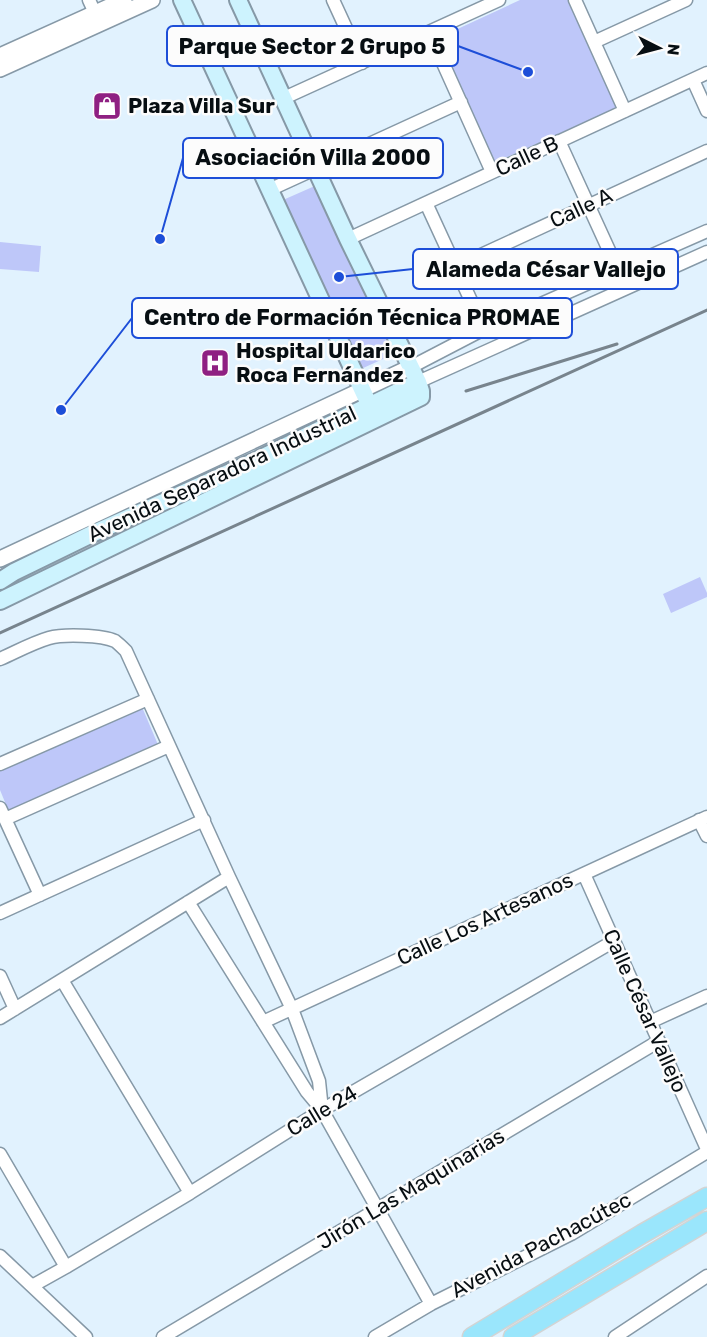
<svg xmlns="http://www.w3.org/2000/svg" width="707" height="1337" font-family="Rubik,sans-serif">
  <rect width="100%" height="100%" fill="#e1f2fe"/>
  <path fill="#bec7f9" d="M520,0H569L618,107L494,163L438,38Z
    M317,185L394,354L361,369L283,200Z
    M0,242L41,246L39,272L0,269Z
    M700,577L707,593V597L671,613L663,594Z
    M142,707L159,747L9,812L0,790V768Z"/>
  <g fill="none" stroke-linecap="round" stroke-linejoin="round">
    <g stroke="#8699a7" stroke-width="15">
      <path id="minor" d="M89,0L95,13
        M333,0L362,63
        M575,0L625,111
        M429,32L492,172
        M594,42L686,0
        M693,80L707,111
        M284,98L499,0
        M559,141L618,270
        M269,190L461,102
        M426,203L484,329
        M348,239L707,73
        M455,267L707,151
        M411,367L484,329L707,231
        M418,382L707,252
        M0,659C16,652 32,643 49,638C63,634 102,635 115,641C119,644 122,647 126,651L229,877L292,1009L319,1081L322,1110
        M0,764L148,699
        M0,808L40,895
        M5,819L169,746
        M699,820L707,836
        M584,874L707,1149
        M188,902L307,1092L322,1110L431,1304
        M0,913L204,820
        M0,976L15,1009
        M62,980L190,1193
        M0,1018L229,877
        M263,1022L707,817
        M650,1022L707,996
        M0,1154L66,1267
        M0,1256L86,1337
        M32,1286L66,1267L190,1193L322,1110L614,941
        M163,1337L659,1041
        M375,1337L431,1304L571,1234L707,1152
        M615,1337L707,1276"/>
    </g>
    <g stroke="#8699a7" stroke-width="18">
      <path id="tertiary" d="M0,56L124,0
        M0,69L152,0
        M0,559L411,367"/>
    </g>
    <g stroke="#8699a7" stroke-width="20">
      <path id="secondary" d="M182,0L373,413
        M0,581L14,572L94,533L255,461L418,382
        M0,601L421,397V391L418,382L348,239L238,0"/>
    </g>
    <g stroke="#d2d4d4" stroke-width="21">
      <path id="primary" d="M472,1337L642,1234L707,1197
        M513,1337L707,1221"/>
    </g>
    <use href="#minor" stroke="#fff" stroke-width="12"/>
    <use href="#tertiary" stroke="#fff" stroke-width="15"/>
    <use href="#secondary" stroke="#cdf3fe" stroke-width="16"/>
    <use href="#primary" stroke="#9ae6fc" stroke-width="18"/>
    <path stroke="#78848d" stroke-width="3" d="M466,391L617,344
      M0,633L707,310"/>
  </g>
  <defs>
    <g id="shop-square" transform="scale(1.5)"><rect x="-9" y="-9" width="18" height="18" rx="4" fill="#8f2082" stroke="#fcfcfc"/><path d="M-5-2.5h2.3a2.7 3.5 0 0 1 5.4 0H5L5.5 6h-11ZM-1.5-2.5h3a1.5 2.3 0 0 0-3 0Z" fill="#fff"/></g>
    <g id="hospital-square" transform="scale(1.5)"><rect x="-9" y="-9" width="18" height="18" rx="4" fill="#8f2082" stroke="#fcfcfc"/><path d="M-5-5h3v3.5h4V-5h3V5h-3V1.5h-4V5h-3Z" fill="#fff"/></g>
  </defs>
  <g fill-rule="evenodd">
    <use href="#shop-square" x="107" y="106"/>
    <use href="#hospital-square" x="215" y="363"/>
  </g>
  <g text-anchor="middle" stroke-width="5" stroke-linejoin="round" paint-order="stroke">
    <g font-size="21" font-weight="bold" fill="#070e12" stroke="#fcfcfc" text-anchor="start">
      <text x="128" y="113">Plaza Villa Sur</text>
      <text x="236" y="358">Hospital Uldarico<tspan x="236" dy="24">Roca Fernández</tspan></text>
    </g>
    <g font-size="21" fill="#070e12" stroke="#fcfcfc">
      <text transform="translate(527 156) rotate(-25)" y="7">Calle B</text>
      <text transform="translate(581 208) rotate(-25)" y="7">Calle A</text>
      <text transform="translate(222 474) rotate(-25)" y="7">Avenida Separadora Industrial</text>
      <text transform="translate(485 919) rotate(-25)" y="7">Calle Los Artesanos</text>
      <text transform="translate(645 1011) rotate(66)" y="7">Calle César Vallejo</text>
      <text transform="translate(322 1111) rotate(-31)" y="7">Calle 24</text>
      <text transform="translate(411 1189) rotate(-31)" y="7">Jirón Las Maquinarias</text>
      <text transform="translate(541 1245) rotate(-28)" y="7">Avenida Pachacútec</text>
    </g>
  </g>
  <path fill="none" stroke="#1d4ed8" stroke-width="2" d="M528 72L458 46M160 239L183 158M339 277L413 269M61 410L132 318"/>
  <g fill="#1d4ed8" stroke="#fcfcfc" stroke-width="2">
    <circle cx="528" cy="72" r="6"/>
    <circle cx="160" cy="239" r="6"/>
    <circle cx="339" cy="277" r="6"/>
    <circle cx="61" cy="410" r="6"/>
  </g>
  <g fill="#fcfcfc" stroke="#1d4ed8" stroke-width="2">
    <rect x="167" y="26" width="291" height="40" rx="6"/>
    <rect x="183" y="138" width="260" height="40" rx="6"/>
    <rect x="413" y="249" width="265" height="40" rx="6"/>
    <rect x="132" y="298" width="440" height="40" rx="6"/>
  </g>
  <g font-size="22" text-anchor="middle" font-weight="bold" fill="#070e12">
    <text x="312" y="54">Parque Sector 2 Grupo 5</text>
    <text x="313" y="165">Asociación Villa 2000</text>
    <text x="546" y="277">Alameda César Vallejo</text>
    <text x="352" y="325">Centro de Formación Técnica PROMAE</text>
  </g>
  <g transform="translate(659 48) rotate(96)" stroke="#fcfcfc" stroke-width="4.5" paint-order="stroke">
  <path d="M0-4.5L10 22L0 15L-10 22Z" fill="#070e12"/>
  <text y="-9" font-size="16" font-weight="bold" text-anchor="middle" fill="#070e12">N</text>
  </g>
</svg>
